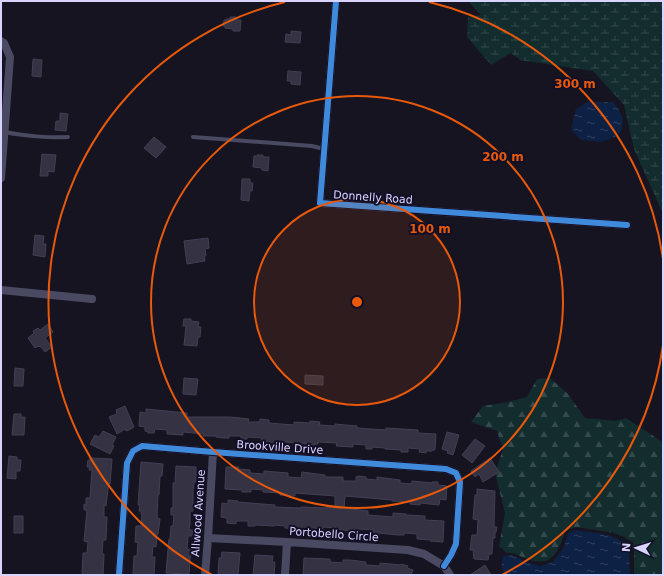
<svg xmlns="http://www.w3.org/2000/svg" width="664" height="576" font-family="'DejaVu Sans',sans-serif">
  <defs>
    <pattern id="forest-firs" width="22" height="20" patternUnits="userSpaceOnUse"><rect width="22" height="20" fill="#132c2d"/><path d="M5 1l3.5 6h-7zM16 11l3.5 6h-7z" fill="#354a4c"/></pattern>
    <pattern id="wetland-marsh" width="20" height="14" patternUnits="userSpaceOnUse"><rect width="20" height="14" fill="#132c2d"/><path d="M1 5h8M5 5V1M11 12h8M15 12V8" fill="none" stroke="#354a4c"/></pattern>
    <pattern id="water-ripples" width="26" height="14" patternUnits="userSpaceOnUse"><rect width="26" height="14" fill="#0d2144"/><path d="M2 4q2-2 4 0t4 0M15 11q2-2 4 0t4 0" fill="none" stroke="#304060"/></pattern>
  </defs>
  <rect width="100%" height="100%" fill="#161421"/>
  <path fill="url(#forest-firs)" d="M550,378L568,394L585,418L616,421L626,418L661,441L663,440V575H634V550L633,542L628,540L624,537L614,533L576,527L565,531C558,552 553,568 527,559C520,557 515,552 507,553L499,546L505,513L495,473L503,449L497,431L471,422L483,406L508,402L527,397L537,379Z"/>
  <path fill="url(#wetland-marsh)" d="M468,1H663V214L634,149L624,105L593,71L520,60L511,53L491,65L467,37L468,17L481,15Z"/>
  <path fill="url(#water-ripples)" d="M587,102H613L619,110L623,119L621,131L615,137L601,142L581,140L571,130L576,109Z
    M576,530C594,533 615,533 629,546L630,575H505C501,567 501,564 503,556L512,555L526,562L541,566L553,562L564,547L568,533Z"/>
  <path fill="#343243" stroke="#433f54" d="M230,17H236V20H241L240,31H233V29L225,28V26H223L224,20H226V19H230Z
    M291,31L301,32L300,43L285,42L286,34L291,35Z
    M33,59L42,60L41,77L32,76Z
    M288,71L301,72L300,85L291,84V81H287Z
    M60,113L68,114L66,131L55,130L56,121H60Z
    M154,137L166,147L156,158L144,148Z
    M42,154L56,155L54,172L48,171V176H40Z
    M257,155H263V157H269L268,171L262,170V168L253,167L254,156H257Z
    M242,179H250V183H253L252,191H250L249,201L241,200Z
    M35,235L44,236L43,244H46L45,257L33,255Z
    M208,238L209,248L205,249L206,256H204L205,261L187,264L184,241Z
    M184,319H191V321L199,322L198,327H201L200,337H198L197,346L184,345L186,326H183Z
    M48,324L53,332L45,338L52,347L45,352L40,346L39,347L38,346L35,348L28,338L34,333L33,331L38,328L40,330Z
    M15,368L24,369L23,386H14Z
    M305,375L323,376V385L305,384Z
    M184,378L198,379L196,395L183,394Z
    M125,406L134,427L129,430L126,431L125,429L117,434L109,417L117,414L116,410Z
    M146,409L187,413V417H230L249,419L248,422H260V419L269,420V423L294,425V422L310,423V421L320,422L319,425L335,426V424L357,426V428L386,430V428L418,430V433L436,434L435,450H432V451H426V453L419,452L420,449L408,448V452H401V450L385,449V448L372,447V449H366V445L353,444V447L336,446L337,443L318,442V444H315L314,445L277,441V443H270V442L261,441L262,438L247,437V439H241V436H229V438H222L216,437V436H203L204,434L183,432V435L167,434V430L155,429L154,433H148V432L145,431V427L139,426L140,412L146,413Z
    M14,414H21V417H25L24,435H12Z
    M103,431L116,437L112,445L114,446L110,454L90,444L95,435L99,437Z
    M447,432L459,435L453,455L447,453L448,451L442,449Z
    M475,439L485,446L472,463L462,455Z
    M9,456L17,457V460H21L20,471H16V479L7,478Z
    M90,458L112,459V460L110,484L109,483L108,489L106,506L104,505V517H107V518L106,540H103L102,554H104L103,575H82L83,553H87L88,542L84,541L87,510H84V504L86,505V498H90L92,470H89L90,467H87L88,460L90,461Z
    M490,458L499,472L483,482L479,474L475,477L471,471Z
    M141,462L163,464L162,476H160L159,495H158L157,518L160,519L158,534H157L156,547L153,546L152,557H155L154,575H133L134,556H137L138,543L135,542L136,526H141L142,515L141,514V511H139L140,505H138Z
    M176,466L196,467V482H194L193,491V511H190V524L189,530H193L192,536H188L187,549H191L189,574L166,573L168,549L169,539H170L171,526H173L174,515H171V508H173V483H175Z
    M226,467H239L238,469L250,470V473L264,474V471L288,473V477L301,478L302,472L325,475V477H343V481H356V477L359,476L366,477V479L377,480V477L400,480V483L412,484V481L432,483V482H438V485L447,486L446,500L440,499L439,505L420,503V505L410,504L411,502L392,501V500L345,496L344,508L368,511V515L393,517V513L406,514V515L425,516V520L444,521L443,542L430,541L431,540L417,539V534L404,533V535H398L379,533V535L373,534V530L358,529V533L351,532V531L336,529V528L323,527V529L312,528V529H305L285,528V526L274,525V526L255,525V526H248V521H236V524L227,523V518L221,517L222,503L228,504V500L238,501V502L275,505V507L301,508V507L326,508V507L335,508V496L295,493V496L280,495V493L263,492V490L251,489V492H242V490L225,489Z
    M477,489L495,491L494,527H497L496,532H495V538H493L492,554H489L488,560L474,559L473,550H470L472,535H477L478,520L473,519L475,495H477Z
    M14,516H23V533H14Z
    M222,552L240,553L238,575H218L219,558H221Z
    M255,555L273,556L272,562H275L274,575H253Z
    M304,558L330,559V562L343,563V560H350L366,562V565L380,566V563L401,565V564L408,566L407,568L413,570L411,575H303Z
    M485,565L491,575H470Z"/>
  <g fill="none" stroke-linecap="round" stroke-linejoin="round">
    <path stroke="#4a4962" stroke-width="4" d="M5,132C23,136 50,138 68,137
      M193,137L312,146L324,149"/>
    <path stroke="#4a4962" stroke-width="8" d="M336,1L320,203L627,225
      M1,41L4,43L10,57L1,178
      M1,290L92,299
      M208,538L287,542L408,550L424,554L444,566L450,575
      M119,575L127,463L133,451L142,446L213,452L446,469L456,473L460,482L456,544L451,555L444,566
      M205,575L208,538L213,452
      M285,575L287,542"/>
    <g stroke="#130f26" stroke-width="8">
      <path id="cycleway" d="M336,1L320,203L627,225
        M119,575L127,463L133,451L142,446L213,452L446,469L456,473L460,482L456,544L451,555L444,566"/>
    </g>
    <use href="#cycleway" stroke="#408adc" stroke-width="6"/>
  </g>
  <circle cx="357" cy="302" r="103" fill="#e8590c" fill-opacity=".12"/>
  <g fill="none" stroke="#e8590c" stroke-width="2">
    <circle cx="357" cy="302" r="103"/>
    <circle cx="357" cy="302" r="206"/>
    <path d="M663 345A309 309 0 0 1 502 575M212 575A309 309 0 0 1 285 2M429 2A309 309 0 0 1 663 259"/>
  </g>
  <g text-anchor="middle" stroke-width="4" stroke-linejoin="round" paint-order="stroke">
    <g font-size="11" fill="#d9d4ff" stroke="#130f26">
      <text transform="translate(373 197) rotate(4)" y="4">Donnelly Road</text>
      <text transform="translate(280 447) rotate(4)" y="4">Brookville Drive</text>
      <text transform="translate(198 513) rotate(-86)" y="4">Allwood Avenue</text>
      <text transform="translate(334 534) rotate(4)" y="4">Portobello Circle</text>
    </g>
  </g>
  <circle cx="357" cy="302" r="6" fill="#e8590c" stroke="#130f26" stroke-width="2"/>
  <g font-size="12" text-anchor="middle" font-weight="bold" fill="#e8590c" stroke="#130f26" stroke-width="4" stroke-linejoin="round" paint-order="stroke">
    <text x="575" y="88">300 m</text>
    <text x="503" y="161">200 m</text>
    <text x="430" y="233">100 m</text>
  </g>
  <rect width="664" height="576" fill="none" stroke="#d9d4ff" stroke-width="4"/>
  <g transform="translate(636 548) rotate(274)" stroke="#130f26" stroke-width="3" paint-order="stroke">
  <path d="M0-3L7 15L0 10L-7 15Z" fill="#d9d4ff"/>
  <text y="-6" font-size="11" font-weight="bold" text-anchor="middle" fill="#d9d4ff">N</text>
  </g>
</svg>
